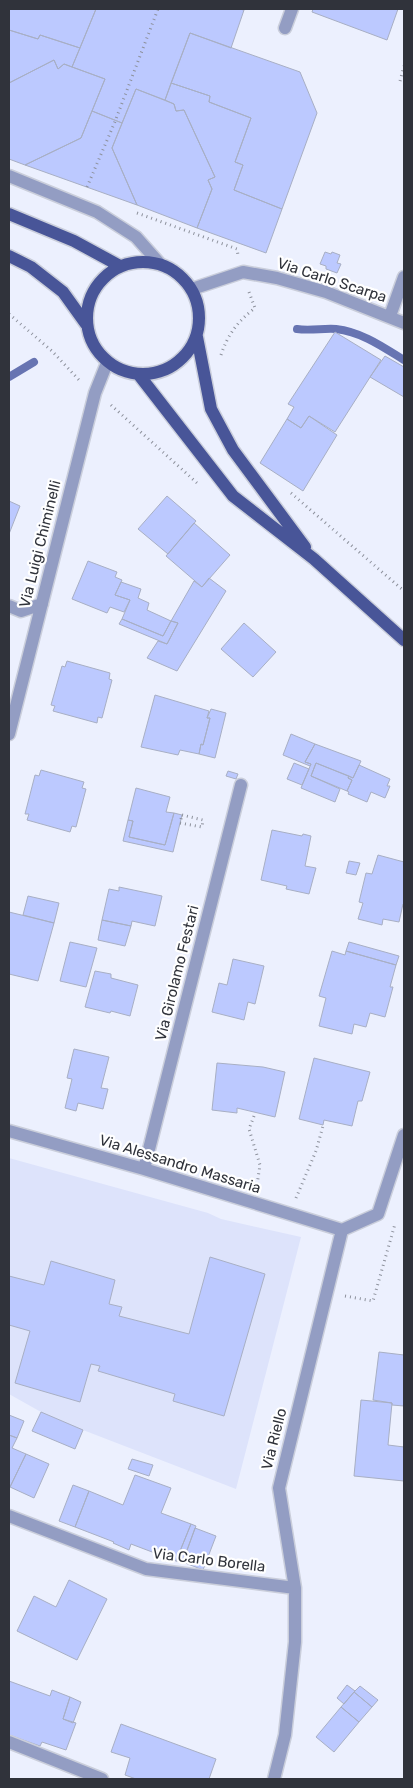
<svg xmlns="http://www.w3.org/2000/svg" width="413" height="1788" font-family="Rubik,sans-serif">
  <rect width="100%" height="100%" fill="#ecf0fe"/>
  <path fill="#dde3fb" d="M9,1158L208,1213L221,1219L301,1237L236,1489L83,1430L41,1412L9,1394Z"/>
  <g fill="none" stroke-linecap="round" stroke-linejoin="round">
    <path stroke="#6774b2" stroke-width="8" d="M297,329C310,331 324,328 336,329C362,332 383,347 404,360
      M9,377L34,362"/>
  </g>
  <path fill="#bcc9ff" stroke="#a8afc4" d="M9,9H96L80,48L40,35L38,39L9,30Z
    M96,9H239L244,10L231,48L190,33L165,100L136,89L122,123L92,111L105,79L72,67Z
    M313,9H398L387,40L312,12Z
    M9,30L38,39L40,35L80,48L72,67L64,64L58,69L54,60L9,83Z
    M190,33L300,72L317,113L282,209L234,190L243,165L235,162L251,118L209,102L210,96L171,83Z
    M54,60L58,69L64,64L105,79L81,138L25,165L9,159V83Z
    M171,83L210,96L209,102L251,118L235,162L243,165L234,190L282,209L266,253L197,228L212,189L208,180L215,177L184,110L176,111L174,104L165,100Z
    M136,89L174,104L176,111L184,110L215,177L208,180L212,189L197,228L137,205L112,148Z
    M92,111L122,123L112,148L137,205L25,165L81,138Z
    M325,252L331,254L332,252L340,255L337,263L341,264L337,273L326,269V266L320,264Z
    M335,332L381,360L335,432L309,416L301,428L287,419L294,407L288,404Z
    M385,356L404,367V397L370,377Z
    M309,416L337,435L303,491L260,463L287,419L301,428Z
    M167,496L196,521L168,554L138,529Z
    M9,501L20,506L9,534Z
    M194,523L230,555L202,587L166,556Z
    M88,561L117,572L115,577L122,580L115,595L130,600L124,612L110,607L107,613L72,599Z
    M209,578L226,591L177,671L147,658L158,641L167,644L178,623L171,621L194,581L202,587Z
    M121,582L141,589L138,598L149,603L147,610L171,621L163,636L122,619L130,600L115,595Z
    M122,619L163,636L171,621L178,623L167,644L119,624Z
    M244,623L276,652L253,677L221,649Z
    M67,661L110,673L109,679L112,680L102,718L98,717L97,723L53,711L55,706L51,705L62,666L65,667Z
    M155,695L209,711L207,718H210L203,745L201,744L199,754L180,750L178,755L141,747Z
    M211,709L226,713L215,758L199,754L201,744L203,745L210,718H207Z
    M291,734L315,744L305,762L311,764L310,766L283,755Z
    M315,744L361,761L353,778L316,763L311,776L340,789L335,802L301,788L311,764L305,762Z
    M294,763L309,769L302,785L287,779Z
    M316,763L349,776L348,778L352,780L347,791L311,776Z
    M359,765L390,779L387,786H390L385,798L371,792L367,802L348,794L349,792L347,791L352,780L348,778L349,776L353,778Z
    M41,770L84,782L82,788L86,789L76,827L72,826L70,832L27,820L29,814H25L35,775L39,776Z
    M228,771L238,774L236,779L226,776Z
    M136,788L170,797L166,812L174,813L165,845L129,837L133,821L128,820Z
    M174,813L182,815L173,852L123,841L128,820L133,821L129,837L165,845Z
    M272,830L302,836L303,834L311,836L305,866L316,868L309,894L286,889L287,886L261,880Z
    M378,855L404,862V904H403L399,922L383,919L382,925L358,919L363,903L359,902L366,873L372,874Z
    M349,861L360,863L356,875L346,873Z
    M119,887L162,896L155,926L132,921L131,926L102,920L109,889L119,891Z
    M28,896L59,903L54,923L23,915Z
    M9,912L54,923L38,981L9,974Z
    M102,920L131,926L125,946L98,940Z
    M70,942L97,948L86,987L60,981Z
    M349,942L399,956L396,965L346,951Z
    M332,951L345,955L346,951L396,965L390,987H393L385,1017L370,1013L366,1027L354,1024L352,1034L319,1026L326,998L319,996Z
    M233,959L264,966L255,1004L248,1002L244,1020L212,1012L219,983L227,985Z
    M95,971L111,974V978L138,985L130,1016L111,1011L110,1013L85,1007Z
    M74,1049L109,1057L101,1088L108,1089L103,1109L78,1103L76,1111L65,1108L72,1079L67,1078Z
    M314,1058L370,1072L362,1101H358L352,1126L324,1120L323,1125L299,1119Z
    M217,1063L263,1067L285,1072L275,1117L237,1108V1113L212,1110Z
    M210,1257L265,1274L224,1416L173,1401L175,1394L98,1371L100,1366L91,1364L80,1402L15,1383L30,1331L9,1325V1276L44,1285L51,1261L115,1280L109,1304L122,1307L119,1316L189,1334Z
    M379,1352L404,1355V1406L392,1405V1403L373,1400Z
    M361,1400L392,1403L388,1445L404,1447V1481L354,1476Z
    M41,1412L83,1430L75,1449L32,1431Z
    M9,1415L24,1421L17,1438L9,1435Z
    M9,1435L17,1438L12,1448L26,1454L10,1487H9Z
    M26,1454L49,1464L34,1498L10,1487Z
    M132,1459L153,1465L149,1476L128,1469Z
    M135,1475L171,1488L161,1513L191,1524L176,1561L131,1544L129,1550L113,1543L114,1542L75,1527L89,1491L123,1505Z
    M73,1485L89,1491L75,1527L59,1521Z
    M191,1524L196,1526L182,1563L176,1561Z
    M195,1528L216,1536L203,1570L183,1562Z
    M69,1580L107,1599L77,1660L17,1631L34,1596L56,1607Z
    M9,1681L50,1696L52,1690L70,1697L63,1719L76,1723L66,1750L42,1742L40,1746L9,1735Z
    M347,1685L355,1691L344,1704L337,1698Z
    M360,1686L378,1700L372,1707L354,1692Z
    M354,1692L372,1707L359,1722L341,1707Z
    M70,1697L81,1702L73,1723L63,1719Z
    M341,1707L359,1722L334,1752L316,1737Z
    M121,1724L216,1759L209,1779H136L125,1775L130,1758L111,1752Z"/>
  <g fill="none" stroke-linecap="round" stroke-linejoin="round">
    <g stroke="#cacedb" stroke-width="15">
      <path id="street" d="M285,28L292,9
        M9,176L97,212L136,237L160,264
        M192,289L243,272L277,278L326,292L404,323
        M390,316L404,277
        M9,606L21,611L42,604
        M9,734L95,393L107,363
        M9,1131L144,1169L342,1230
        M144,1169L241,785
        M9,1516L146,1569L295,1588
        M9,1742L102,1779
        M274,1779L285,1735L295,1642V1588L279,1488L342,1230L378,1214L404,1135"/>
    </g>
    <g stroke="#cacedb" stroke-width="15">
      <path id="primary" d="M9,214L74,241L120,266
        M9,256L31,267L63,292L86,324
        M87 318a56 56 0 1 1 112 0a56 56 0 1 1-112 0Z
        M197,337L211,409L233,450L305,547
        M139,375L233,496L314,559L404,640"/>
    </g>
    <path stroke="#8d919c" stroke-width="3" stroke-dasharray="1 4" stroke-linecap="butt" d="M400,81L404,66
      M87,187L114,124L158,9
      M137,213L237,249L238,255
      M9,314L52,351L79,380
      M221,355C228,334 238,321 255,308L249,292
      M111,405L197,483
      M291,493L404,591
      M182,815L203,820L202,827L180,823Z
      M254,1116L249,1129L260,1165L257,1185
      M296,1198L316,1151L323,1126
      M345,1296L373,1301L395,1224"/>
    <use href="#street" stroke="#939dc3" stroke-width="12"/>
    <use href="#primary" stroke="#485598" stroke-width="12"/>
  </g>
  <g text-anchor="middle" stroke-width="4.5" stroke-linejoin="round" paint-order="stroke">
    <g font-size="15" fill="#30333b" stroke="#fff">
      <text transform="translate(332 280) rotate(18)" y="5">Via Carlo Scarpa</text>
      <text transform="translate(40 544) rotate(-76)" y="5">Via Luigi Chiminelli</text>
      <text transform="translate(177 973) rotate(-76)" y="5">Via Girolamo Festari</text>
      <text transform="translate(180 1164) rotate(17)" y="5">Via Alessandro Massaria</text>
      <text transform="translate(274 1439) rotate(-76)" y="5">Via Riello</text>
      <text transform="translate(209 1560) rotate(7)" y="5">Via Carlo Borella</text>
    </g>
  </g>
  <rect width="413" height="1788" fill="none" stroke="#30333b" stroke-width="20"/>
</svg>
